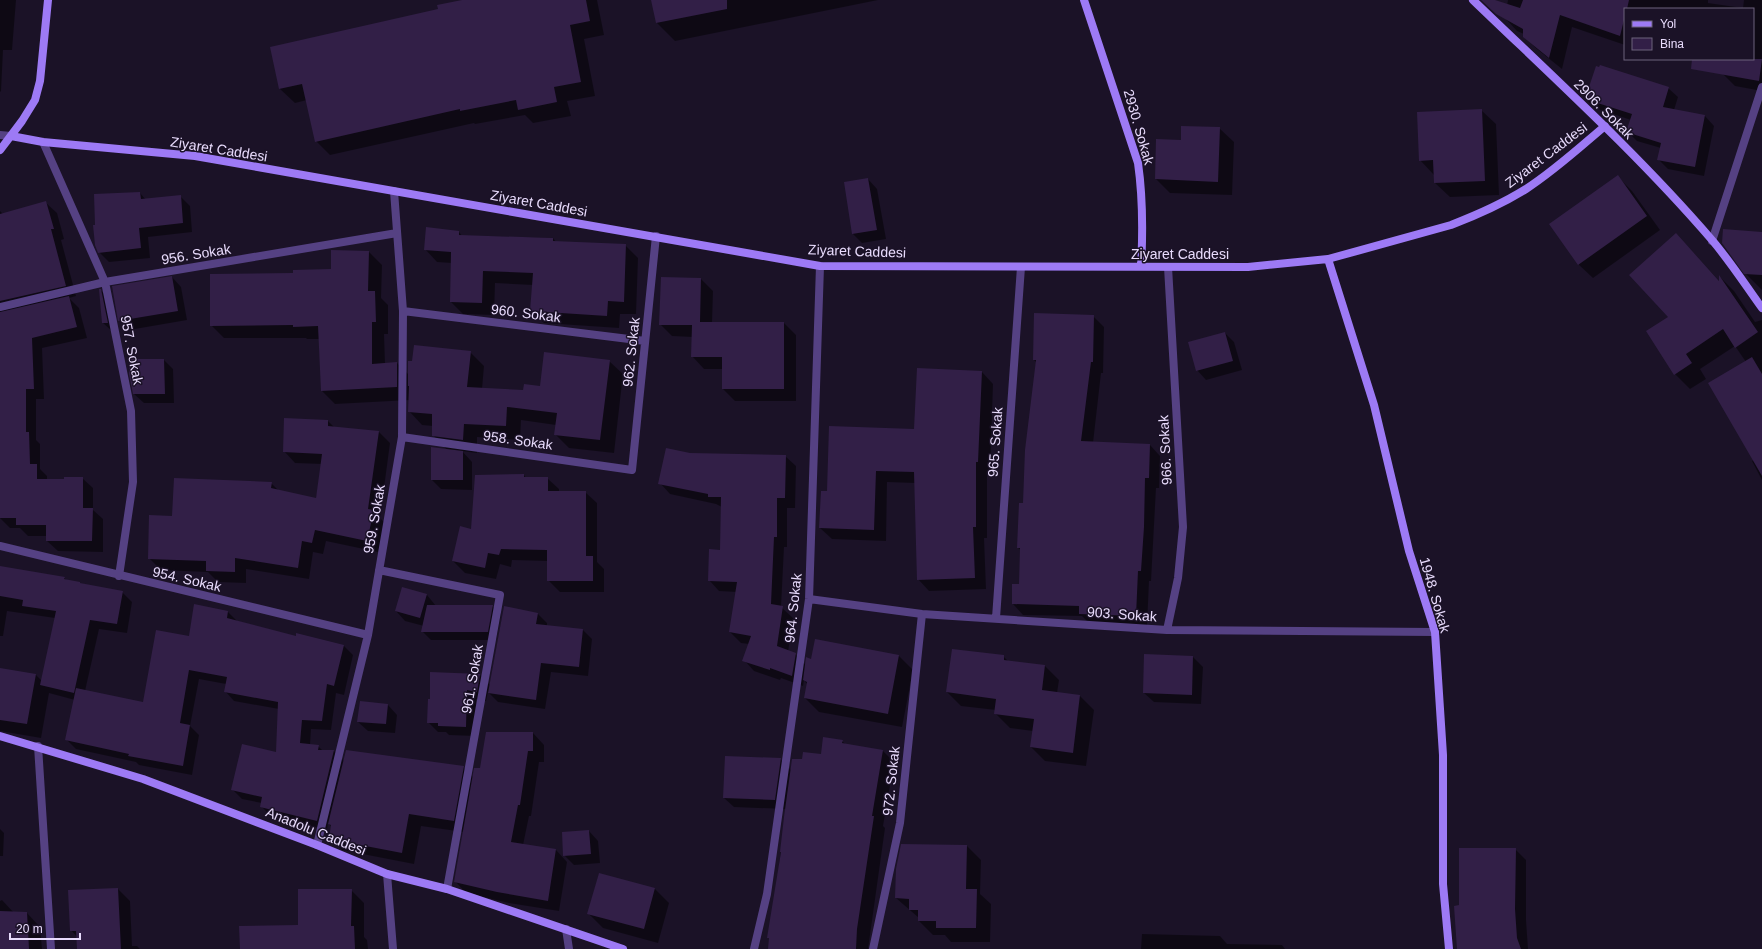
<svg xmlns="http://www.w3.org/2000/svg" width="1762" height="949" font-family="Helvetica,sans-serif">
  <rect width="100%" height="100%" fill="#1b1227"/>
  <path fill="#0007" d="M0,0H16L12,50H3L1,91L0,92Z
    M467,0H597L604,35L584,39L595,96L567,101L571,116L533,123L525,115L475,124L474,123L330,155L316,141L307,100L295,103L280,89L271,48L439,10Z
    M652,0H878L675,41L657,23Z
    M1508,0H1708V3L1743,8L1744,0H1762V91L1735,86L1723,74L1726,59H1753V9H1625V45L1572,27L1562,69L1537,49L1524,37V34L1517,31L1505,18Z
    M1600,68L1668,88L1678,97L1674,110L1705,116L1714,126L1704,176L1668,169L1658,159L1661,148L1637,141L1627,131L1631,120L1595,108L1586,99Z
    M1481,110L1496,124L1499,195L1450,197L1435,183L1434,175L1420,160Z
    M1219,128L1234,142L1232,195L1170,193L1156,179L1182,141Z
    M1618,177L1632,191L1660,230L1593,278L1578,264Z
    M868,179L877,189L886,239L862,243L853,234Z
    M140,193L146,200L180,196L190,206L192,232L148,237L150,258L109,262L99,252Z
    M46,203L57,213L64,239L61,240L76,296L69,298L79,308L87,338L42,348L44,399H36V440L40,444V469L47,476V480L82,478L93,488V510L103,519V552L58,551L47,541V536H28L20,528H10L0,518V211L3,214Z
    M459,232L462,236L553,238L556,242L625,245L638,258L636,314H620L619,328L544,323L531,311L533,285L495,283L494,315L463,314L451,302L452,263L437,262L425,249Z
    M1762,233V290L1745,273Z
    M1690,249L1720,282V277L1734,291L1755,322L1762,320V480L1752,461L1754,460L1746,362L1735,346L1700,369L1706,379L1690,389L1675,374L1669,317Z
    M369,252L382,265L381,298L388,305V334H384L385,364L397,363L409,375L470,352L484,366L482,389L524,391L541,387L609,361L623,374L614,453L569,448L555,434L556,425L521,420L520,440L477,437V453L462,451L472,462V490L441,489L432,480L447,450L433,435V426L422,425L409,411L410,400L335,404L322,391L319,339H307L306,338H224L211,325L294,274L332,270Z
    M172,277L181,287L187,320L129,330L119,320Z
    M701,279L713,291L712,323H784L796,335V401H735L723,389V369H704L692,356L693,337L672,336L660,324Z
    M100,290L110,299L113,332L103,323Z
    M1093,316L1104,327L1103,373H1101L1093,443L1150,445L1160,456L1159,488H1156L1151,581H1149L1147,626L1090,624L1082,616L1023,615L1013,604V585H1020L1021,550L1018,548L1024,504L1037,363L1034,360Z
    M1225,333L1234,342L1242,370L1206,380L1197,370Z
    M164,360L173,369L174,403H144L134,394Z
    M982,372L993,384L990,473H987V538H984L986,589L929,591L918,579L915,483L887,482L886,541L832,539L820,528L828,492L915,430Z
    M328,421L335,428L379,432L390,443L380,518L385,523L378,552L326,541L323,554L313,552L309,579L246,569V583L218,582L208,572L161,570L149,558L173,517L271,483L279,491L316,499L322,464L295,463L284,451Z
    M690,454L785,456L796,466L795,508H787V547H784L781,607L793,618L788,652L795,654L806,665L812,661L899,656L913,670L902,727L819,712L805,698L807,684L804,680L803,686L781,678L780,680L754,671L744,660L749,644L741,643L730,632L737,592L719,591L709,580L721,551L722,507L716,504L670,494L660,483Z
    M524,475L526,478H547L559,489V492H585L597,503V562L604,569V592H560L548,580V561L512,560L511,567L500,564L496,579L465,573L453,561L472,530Z
    M0,567L64,578L68,581L122,592L132,602L127,633L99,629L85,691L144,703L190,637L228,612L237,621L296,637L344,646L353,655L344,695L336,693L331,730L311,729L310,745L318,746L323,751H334L344,761L463,767L474,778L481,770L533,733L544,745V762H539L531,816H529L523,845L556,850L567,862L559,911L509,903L466,893L455,881L464,832L421,826L414,864L342,850L330,838L332,827L328,823L327,830L271,816L261,806L262,803L242,799L232,789L277,753L279,709L234,701L225,691L226,684L199,679L190,726L199,735L192,775L139,765L136,762L76,749L66,739L75,700L49,693L41,738L0,731V669L36,675L42,681L55,618L7,611L3,636H0Z
    M427,595L436,606H492L501,614L496,640H431L422,631L424,626L405,621L396,611Z
    M504,607L538,614L547,623V626L583,630L592,639L588,676L551,672L545,709L498,702L488,692L486,701L476,699L475,736L449,735L446,732H438L428,722L480,675L490,685Z
    M1003,656L1009,662L1045,666L1059,680L1057,693L1080,696L1094,710L1086,766L1045,761L1031,747L1033,731L1010,728L995,713L996,710L961,706L947,692Z
    M1145,656L1193,657L1203,667L1201,704L1154,702L1144,693Z
    M388,705L397,715L395,733L368,731L358,722Z
    M842,741L846,745L883,751L894,762L883,826L885,828L868,949H769L786,809L734,807L724,798L780,759L791,770L803,760L822,755Z
    M0,829L4,833L3,856H0Z
    M589,831L598,841L600,863L574,865L564,855Z
    M967,846L981,860L980,894L991,904L990,942H951L945,935H933L919,921V918L896,898Z
    M1515,849L1526,860V920L1528,949H1461L1460,906Z
    M599,874L655,889L669,903L658,943L603,928L588,913Z
    M118,889L130,901L132,946H137L140,949H78L77,937L71,930L69,891Z
    M351,890L364,903V937L367,940L368,949H241L299,926Z
    M2,900L14,913H27L40,927L42,949H0V901Z
    M1142,934L1220,936L1227,944L1282,945L1285,949H1141Z"/>
  <path fill="#321f47" d="M462,0H586L590,21L570,25L581,82L554,87L557,102L518,110L516,100L460,111V109L315,142L302,84L279,89L270,47L438,9L437,5Z
    M651,0H727V9L656,23Z
    M1481,0H1495L1520,8L1523,0H1629L1627,9H1625V16L1620,36L1560,15L1549,58L1523,37V29L1496,14Z
    M1692,59H1762L1759,81L1691,69Z
    M1600,65L1669,87L1663,107L1705,115L1695,167L1657,160L1661,143L1626,132L1632,114L1585,99L1596,66L1599,67Z
    M1482,109L1485,181L1434,183L1433,160L1419,161L1417,112Z
    M1181,126L1220,127L1218,182L1155,179L1156,139L1181,140Z
    M1618,175L1647,216L1578,265L1549,224Z
    M868,178L877,230L852,234L844,182Z
    M140,192L141,199L181,195L183,223L139,228L141,248L98,253L95,245L93,225H95L94,194Z
    M46,201L54,229H51L66,286L0,301V214Z
    M426,227L459,231V235L553,238V241L626,244L624,302L608,301L607,316L530,311L533,273L483,271L482,303L450,302L451,252L424,250Z
    M1723,229L1762,232V275L1744,274L1722,243Z
    M1676,233L1719,281V275L1758,332L1735,348L1723,329L1686,354L1692,363L1674,375L1646,331L1668,317L1629,275Z
    M331,250L369,251L368,291H375L376,322H372V364L397,362V387L321,391L318,326L293,327V325L210,326V274L293,273V270L331,269Z
    M172,276L178,311L118,321L112,286Z
    M661,277L701,278L700,322H784V389H722V357H691L692,325H659Z
    M99,289H101L108,323H102Z
    M69,296L77,327L32,338L34,389H26V432H29L30,464H37V479H64V477H83V508H93L92,541H46V525H16V518H0V312Z
    M1034,313L1094,315L1093,362H1091L1081,441L1150,444L1149,478H1145L1144,527L1141,571H1138L1136,616L1079,614V606L1012,604V584H1019L1020,548H1017L1019,503H1023L1025,450L1036,360H1033Z
    M1225,332L1233,361L1196,371L1188,342Z
    M414,345L471,351L467,387L523,390L524,384L540,386L544,352L610,360L600,440L554,435L557,413L507,407L506,426L464,424L463,440L432,436V414L408,412L409,386H408V361H412Z
    M1752,357L1762,374V476L1708,383Z
    M129,359H164L165,394H133L129,374Z
    M917,368L982,371L978,462H976V527H973L975,578L917,580L914,472L876,471L874,530L819,528L821,491H827L829,426L914,429Z
    M284,418L328,420V426L379,431L368,509L374,510L367,541L315,530L312,543L302,541L298,568L235,558V572L206,571V561L148,559L149,515L172,516L174,478L272,482L271,488L316,498L322,454L283,452Z
    M431,447L463,451V480H431Z
    M666,448L690,453L786,455L785,498H777V537H774L771,604L783,606L777,646L796,653L792,676L770,668V670L742,661L751,636L729,632L737,582L708,581L709,549L720,550L721,497H708V494L658,484Z
    M524,474V477H548V491H586V556H593V581H547V550L501,549L499,555L488,553L485,568L452,561L460,526L471,529L475,475Z
    M0,566L65,577L64,579L80,582V583L123,591L117,624L90,620L74,693L40,685L56,611L22,606L23,600L0,596Z
    M402,587L427,594L420,618L395,611Z
    M194,604L228,611L227,618L296,636V633L344,645L334,686L327,684L322,721L302,720L300,743L319,745L318,750H334L317,821L260,807L262,797L231,790L242,744L276,752L278,702L224,692L227,677L189,670L180,723L190,725L183,766L128,756L129,754L65,740L76,688L143,702L156,630L189,636Z
    M427,605H493L488,632H421Z
    M504,606L538,613L536,624L583,629L579,667L541,663L536,700L488,693Z
    M815,639L899,655L888,714L804,698L807,682L803,680L806,657L811,659Z
    M952,649L1004,655V660L1045,665L1042,690L1080,695L1073,753L1030,747L1034,719L994,714L996,699L946,692Z
    M1144,654L1193,656L1192,695L1143,693Z
    M0,668L36,674L27,724L0,720Z
    M430,672L480,674L477,692L467,690L466,727L438,726V723H427L428,699H430Z
    M360,701L388,704L386,724L357,722Z
    M486,732H533V751H528L520,805H518L511,842L556,849L548,901L497,892L454,882L474,768H480Z
    M823,737L843,740L842,743L883,750L872,816H874L857,929L856,949H768L769,938H767L781,852H780L784,817L792,759H802L803,752L821,754Z
    M346,750L464,766L454,821L409,814L402,853L329,839L331,825L328,824Z
    M725,756L781,758L775,800L723,798Z
    M589,830L591,854L563,856L562,832Z
    M901,844L967,845L966,889H977L976,928H936V921H918V910H909V899L895,898L896,869Z
    M1459,848H1516L1515,909L1517,938L1521,949H1457L1454,906L1459,905Z
    M599,873L655,888L644,929L587,914Z
    M118,888L121,949H77L76,931H70L68,890Z
    M298,889H352L351,926H354L355,949H240L239,926L298,925Z
    M0,911L27,912L29,949H0Z"/>
  <g fill="none" stroke-linecap="round" stroke-linejoin="round">
    <path stroke="#554183" stroke-width="8" d="M0,135L11,136
      M43,142L105,282L131,411L133,482L119,576
      M1712,241L1762,87
      M0,307L105,282L397,233
      M403,311L645,341
      M402,437L632,470L656,236
      M0,546L368,635
      M379,570L500,595L447,889
      M809,599L922,614L1167,630L1435,632
      M996,618L1021,267
      M1167,630L1178,578L1183,527L1168,267
      M38,746L51,949
      M317,845L368,635L402,437L403,311L394,191
      M387,874L393,949
      M566,929L569,949
      M754,949L767,894L809,599L820,266
      M873,949L900,823L922,614"/>
    <path stroke="#9d7af5" stroke-width="8" d="M1084,0L1138,163C1143,198 1143,231 1141,267
      M1473,0C1554,78 1638,154 1712,240C1730,261 1746,286 1762,308
      M11,136L43,142L195,156L820,266L1248,267L1328,259L1451,225C1477,215 1502,204 1526,189C1554,171 1579,148 1605,126
      M0,150L22,121L35,100L40,81L48,0
      M1328,259L1374,405L1409,551L1435,632L1443,755V884L1449,949
      M0,736L143,779L317,845L387,874L447,889L623,949"/>
  </g>
  <g text-anchor="middle" stroke-width="3" stroke-linejoin="round" paint-order="stroke">
    <g font-size="14" fill="#e8dbfc" stroke="#1b1227">
      <text transform="translate(1604 109) rotate(45)" y="5">2906. Sokak</text>
      <text transform="translate(1139 127) rotate(74)" y="5">2930. Sokak</text>
      <text transform="translate(219 149) rotate(9)" y="5">Ziyaret Caddesi</text>
      <text transform="translate(1546 155) rotate(-37)" y="5">Ziyaret Caddesi</text>
      <text transform="translate(539 203) rotate(10)" y="5">Ziyaret Caddesi</text>
      <text transform="translate(857 251) rotate(2)" y="5">Ziyaret Caddesi</text>
      <text transform="translate(196 254) rotate(-9)" y="5">956. Sokak</text>
      <text x="1180" y="259">Ziyaret Caddesi</text>
      <text transform="translate(526 313) rotate(7)" y="5">960. Sokak</text>
      <text transform="translate(132 350) rotate(79)" y="5">957. Sokak</text>
      <text transform="translate(631 352) rotate(-84)" y="5">962. Sokak</text>
      <text transform="translate(518 440) rotate(8)" y="5">958. Sokak</text>
      <text transform="translate(995 442) rotate(-86)" y="5">965. Sokak</text>
      <text transform="translate(1165 450) rotate(-93)" y="5">966. Sokak</text>
      <text transform="translate(374 519) rotate(-80)" y="5">959. Sokak</text>
      <text transform="translate(187 579) rotate(13)" y="5">954. Sokak</text>
      <text transform="translate(1435 595) rotate(74)" y="5">1948. Sokak</text>
      <text transform="translate(793 608) rotate(-84)" y="5">964. Sokak</text>
      <text transform="translate(1122 614) rotate(4)" y="5">903. Sokak</text>
      <text transform="translate(472 679) rotate(-80)" y="5">961. Sokak</text>
      <text transform="translate(891 781) rotate(-84)" y="5">972. Sokak</text>
      <text transform="translate(316 831) rotate(22)" y="5">Anadolu Caddesi</text>
    </g>
  </g>
  <rect x="1624" y="8" width="130" height="52" fill="#1b1227" stroke="#6d627c"/>
  <rect x="1632" y="21" width="20" height="6" fill="#9d7af5" stroke="#6d627c"/>
  <text x="1660" y="28" font-size="12" fill="#e8dbfc">Yol</text>
  <rect x="1632" y="38" width="20" height="12" fill="#321f47" stroke="#6d627c"/>
  <text x="1660" y="48" font-size="12" fill="#e8dbfc">Bina</text>
  <path d="M10 933v6h70v-6" fill="none" stroke="#e8dbfc" stroke-width="2"/>
  <text x="16" y="933" font-size="12" fill="#e8dbfc" stroke="#1b1227" stroke-width="3" paint-order="stroke">20 m</text>
</svg>
